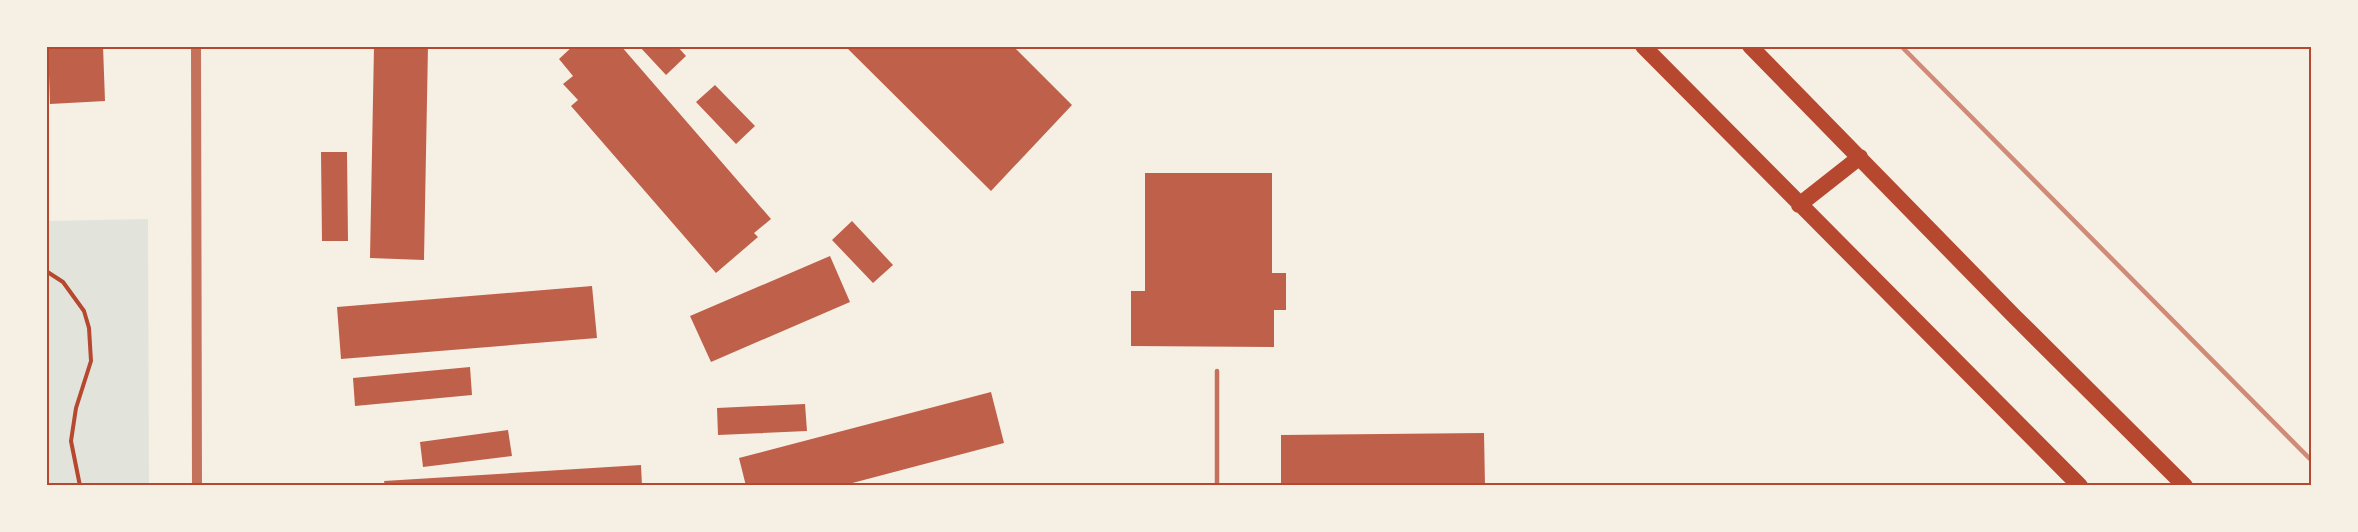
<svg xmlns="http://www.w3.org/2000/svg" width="2358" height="532" font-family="Inter,sans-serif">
  <rect width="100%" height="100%" fill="#f6efe4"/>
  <path fill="#e2e4dc" d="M148,219L149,485H47L46,221Z"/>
  <path fill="#bf614a" d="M48,46H103L105,101L50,104Z
    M374,46H428L424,260L370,258Z
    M573,46H621L771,219L754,233L758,237L716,273L571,106L578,100L563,84L573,76L559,59Z
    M639,46H677L686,56L666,75Z
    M845,46H1013L1072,105L991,191Z
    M715,85L755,126L736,144L696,102Z
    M321,152H347L348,241H322Z
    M1145,173H1272V273H1286V310H1274V347L1131,346V291H1145Z
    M852,221L893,265L873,283L832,240Z
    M830,256L850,302L711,362L690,316Z
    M592,286L597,338L341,359L337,307Z
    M470,367L472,395L355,406L353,378Z
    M991,392L1004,443L841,486H746L739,458Z
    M805,404L807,431L718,435L717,408Z
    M508,430L512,456L423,467L420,442Z
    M1484,433L1485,486H1281V435Z
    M641,465L642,486H385L384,481Z"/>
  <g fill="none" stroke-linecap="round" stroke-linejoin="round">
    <path stroke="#b5482f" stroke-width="4" d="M46,271L63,282L84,311L89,328L91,361L76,408L71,441L80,486"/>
    <path stroke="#c5725c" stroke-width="4.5" d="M1217,371V486"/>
    <path stroke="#c5725c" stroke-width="10" d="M196,46L197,486"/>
    <path stroke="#b5482f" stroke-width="16" d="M1643,46L2080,486
      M1750,46L2014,316L2185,486
      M1799,205L1860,157"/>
    <path stroke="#cf8b77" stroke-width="4.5" d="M1901,46L2312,461"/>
  </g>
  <rect width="2358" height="532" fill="none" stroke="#f6efe4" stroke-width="96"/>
  <rect x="48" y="48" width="2262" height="436" fill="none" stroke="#b5482f" stroke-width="2"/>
</svg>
